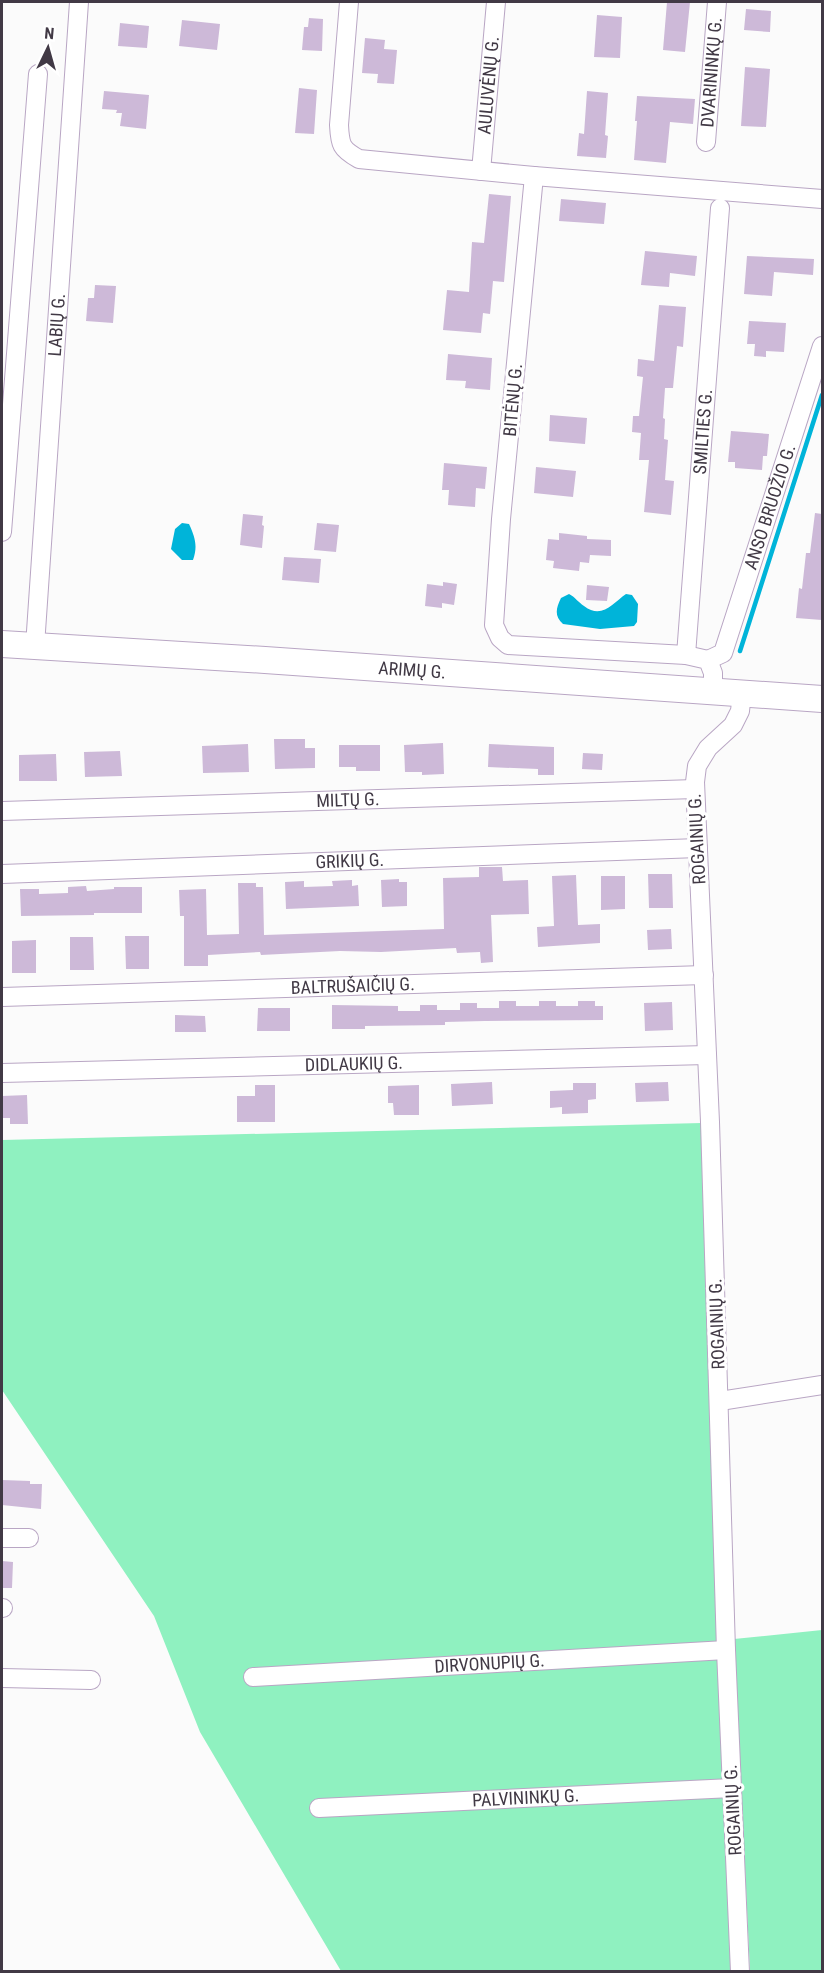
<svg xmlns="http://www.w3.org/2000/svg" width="824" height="1973" font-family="'Roboto Condensed',sans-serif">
  <rect width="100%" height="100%" fill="#fbfbfb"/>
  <path fill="#8ff1c0" d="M702,1123L736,1971H341L200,1732L154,1616L2,1390V1140Z
    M822,1630V1971H750L734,1639Z"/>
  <path fill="#00b4d9" d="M182,523L189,524C195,537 198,546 193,560H182L171,549L175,529Z
    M569,594C575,597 578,602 584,606C602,620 613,603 626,594L632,595L638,604L637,622L634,626L600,629L563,624C554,616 556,608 561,598Z"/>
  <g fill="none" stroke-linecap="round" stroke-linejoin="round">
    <path stroke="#00b4d9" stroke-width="4.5" d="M740,651L822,395"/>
  </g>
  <path fill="#cdb9d8" d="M667,2H690L685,52L663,50Z
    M746,9L771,11L770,32L744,30Z
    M597,15L622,17L620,58L594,57Z
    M309,18L323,19L322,51L302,50L304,27H308Z
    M182,20L220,24L217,50L179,46Z
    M120,23L149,26L147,48L118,46Z
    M365,38L385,40L384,49L397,50L394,84L377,83L378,74L362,73Z
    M745,67L770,69L766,127L741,126Z
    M299,88L317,90L314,134L295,133Z
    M104,91L149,95L146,129L120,126L122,113H116L117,110L102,109Z
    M587,91L608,93L605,135L608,136L606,158L577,156L579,133L584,134Z
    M637,96L695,99L693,124L670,122L666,163L634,160L637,121H635Z
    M489,194L511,196L504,282L493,281L490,314L483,313L481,333L443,330L447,290L469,292L472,242L484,243Z
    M561,199L606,203L604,224L559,221Z
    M645,251L697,256L695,276L670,273L669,287L641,285Z
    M747,256L814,259L813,275L774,272L772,296L744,294Z
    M95,285L116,286L113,323L86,321L88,298H94Z
    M659,305L686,307L683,347L677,346L673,388H665L663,418L665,419L664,439L668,440L665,480L674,481L671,515L644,512L649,460H639L641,433L632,432L633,416H639L643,377L637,376L638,359L654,361Z
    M749,321L786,323L784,352L766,351V357L754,356L755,344H747Z
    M448,354L492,358L490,390L465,388L466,381L446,380Z
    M550,415L587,418L585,444L549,441Z
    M731,431L769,434L767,456H763L762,470L735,468V462H728Z
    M444,463L487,467L485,489L476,488L475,507L448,505L449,490H442Z
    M536,467L576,471L573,497L534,493Z
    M815,513L822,514V620L796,618L799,588L802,589L806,553H810Z
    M243,514L263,516L262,525L264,526L262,548L240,545Z
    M317,523L339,525L336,552L314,550Z
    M559,533L587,536V539L611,540V556L590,555L589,563L580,562L579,571L553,568L554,561L546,560L548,539L559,540Z
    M284,557L321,559L319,583L282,580Z
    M443,582L457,584L454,605L442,603V608L425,606L427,584L443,586Z
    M587,585L609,587L607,601L586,600Z
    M274,739H305V748H315V768L275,769Z
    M443,743L444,774L422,775V772H405L404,745Z
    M248,744L249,772L203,773L202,746Z
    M489,744L554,747V775H538V769L488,767Z
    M339,745H380V771H356V767H339Z
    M120,751L122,776L85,777L84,752Z
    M583,753L603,754L602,770L582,769Z
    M56,754L57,781H19V755Z
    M479,867H502L503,881L528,880L529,914L491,915L493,962L481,963L480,952L457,953L456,948L381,952L340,951L261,955L260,952L208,955V966H184V916H180L179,890L206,889L207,935L239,934L238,883H256V887H263L264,935L444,929L443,878L479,877Z
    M648,874H672L673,908H649Z
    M576,875L578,925L600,924V943L538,947L537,927L554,926L552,876Z
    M601,876H625V909L601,910Z
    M399,879V882H407V906L382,907L381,880Z
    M352,880V886L358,885L359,906L286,909L285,882L304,881V887L333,886L332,881Z
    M86,886L87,891L114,889V887H142V913H94V915L21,916L20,889H39V894L68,893V887Z
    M671,929L672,949L648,950L647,930Z
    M125,936H149V969H126Z
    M70,937H93L94,970H70Z
    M36,940V973H12V941Z
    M499,1001H516V1006H539V1001H556V1006H578V1001H595V1006H603V1020L485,1021L445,1022V1025L365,1026V1029H332V1005L398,1006V1011H420V1005H437V1010H460V1003H477V1008H499Z
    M672,1002L673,1030L645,1031L644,1003Z
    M258,1008H290V1031H257Z
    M175,1015L205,1016L206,1032H175Z
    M492,1082L493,1104L452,1106L451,1084Z
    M668,1082L669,1101L636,1102L635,1083Z
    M573,1083H596V1099L588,1100V1113L562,1114V1107L550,1108V1091L573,1090Z
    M255,1085H275V1122H237V1096H255Z
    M419,1085V1115H394L393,1103H388V1086Z
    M27,1095L28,1124H10V1118H2V1096Z
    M2,1480L30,1481V1484H42L41,1509L2,1505Z
    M2,1561L13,1562L12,1588H2Z"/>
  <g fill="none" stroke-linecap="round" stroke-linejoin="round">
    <g stroke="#b9a6c4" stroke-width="20">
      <g id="street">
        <path d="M349,2L339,125C340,145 341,149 359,159L534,176L822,199"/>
        <path id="s1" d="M706,142L717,2"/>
        <path id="s2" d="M481,171L496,2"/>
        <path d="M534,176L501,519L494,625L500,638L508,645L686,655L708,660L713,673V691"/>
        <path d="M2,532L38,74"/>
        <path id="s3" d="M35,646L79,2"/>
        <path id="s4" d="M686,655L720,208"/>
        <path id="s5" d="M708,660L723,653L822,346"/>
        <path id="s6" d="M2,811L695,789"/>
        <path id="s7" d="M2,874L698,848"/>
        <path id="s8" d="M2,997L704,975"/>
        <path id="s9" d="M2,1073L707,1055"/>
        <path d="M720,1401L822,1385"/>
        <path d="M2,1538H29"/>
        <path d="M2,1608H3"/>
        <path id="s10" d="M253,1677L726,1650"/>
        <path d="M2,1678L91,1680"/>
        <path id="s11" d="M319,1808L732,1788"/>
        <path d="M740,1972L726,1650L710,1122L695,782L697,766L708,748L733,725L740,711L742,693"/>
      </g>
    </g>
    <g stroke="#b9a6c4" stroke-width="28">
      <g id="secondary">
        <path id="s12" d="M2,644L265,660L822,699"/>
      </g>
    </g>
    <use href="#street" stroke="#fff" stroke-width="18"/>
    <use href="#secondary" stroke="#fff" stroke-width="26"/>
  </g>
  <g text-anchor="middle" stroke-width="6" stroke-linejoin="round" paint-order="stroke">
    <g font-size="18" fill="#413945" stroke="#fff">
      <text dy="6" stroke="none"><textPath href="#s1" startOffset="70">DVARININKŲ G.</textPath></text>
      <text dy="6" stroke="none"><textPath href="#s2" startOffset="86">AULUVĖNŲ G.</textPath></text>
      <text dy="6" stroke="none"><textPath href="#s3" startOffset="322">LABIŲ G.</textPath></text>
      <text transform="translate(513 400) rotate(-85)" y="6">BITĖNŲ G.</text>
      <text dy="6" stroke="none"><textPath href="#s4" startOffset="224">SMILTIES G.</textPath></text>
      <text dy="6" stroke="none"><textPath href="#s5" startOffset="170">ANSO BRUOŽIO G.</textPath></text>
      <text dy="6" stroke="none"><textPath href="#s12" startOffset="411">ARIMŲ G.</textPath></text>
      <text dy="6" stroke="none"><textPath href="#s6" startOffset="346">MILTŲ G.</textPath></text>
      <text transform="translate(697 839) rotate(-93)" y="6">ROGAINIŲ G.</text>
      <text dy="6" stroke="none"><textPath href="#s7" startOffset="348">GRIKIŲ G.</textPath></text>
      <text dy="6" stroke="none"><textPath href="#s8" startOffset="351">BALTRUŠAIČIŲ G.</textPath></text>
      <text dy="6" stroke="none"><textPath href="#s9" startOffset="352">DIDLAUKIŲ G.</textPath></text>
      <text transform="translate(717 1324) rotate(-92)" y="6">ROGAINIŲ G.</text>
      <text dy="6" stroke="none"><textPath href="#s10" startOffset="237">DIRVONUPIŲ G.</textPath></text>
      <text dy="6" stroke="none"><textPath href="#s11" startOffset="207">PALVININKŲ G.</textPath></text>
      <text transform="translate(733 1810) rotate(-93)" y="6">ROGAINIŲ G.</text>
    </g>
  </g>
  <rect width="824" height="1973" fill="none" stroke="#413945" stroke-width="6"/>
  <g transform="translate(48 48) rotate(5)" stroke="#ffffff" stroke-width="4.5" paint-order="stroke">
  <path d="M0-4.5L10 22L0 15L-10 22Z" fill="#413945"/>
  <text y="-9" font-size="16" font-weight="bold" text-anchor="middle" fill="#413945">N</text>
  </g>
</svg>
